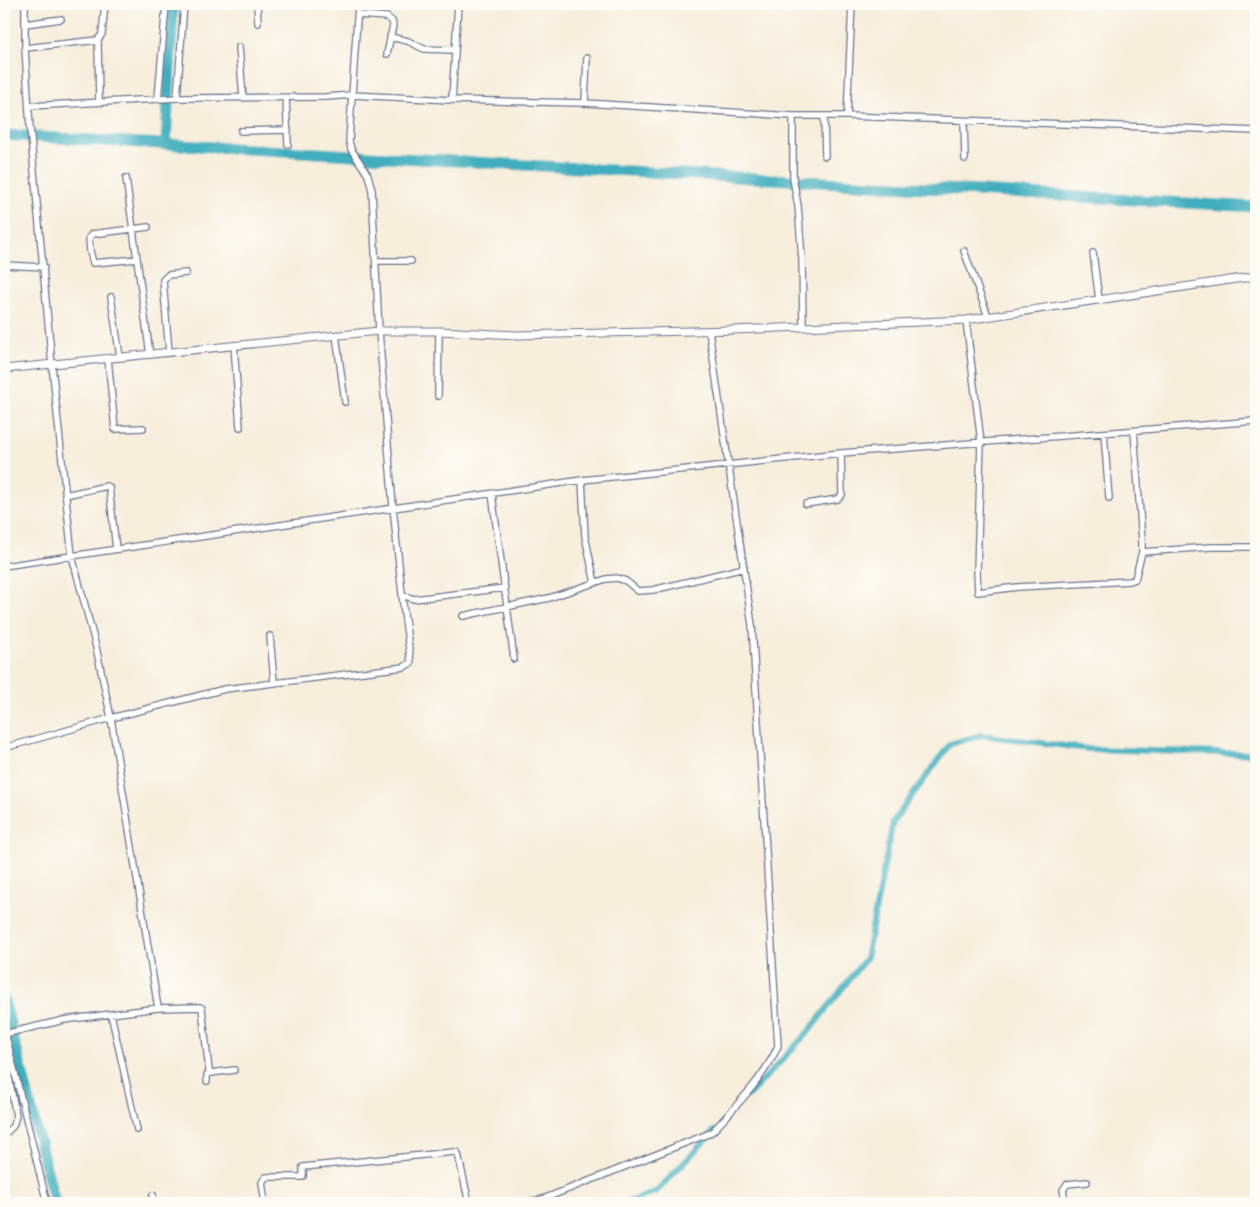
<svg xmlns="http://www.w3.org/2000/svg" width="1260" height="1207" font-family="'IM FELL Great Primer',serif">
  <rect width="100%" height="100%" fill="#fdfcf7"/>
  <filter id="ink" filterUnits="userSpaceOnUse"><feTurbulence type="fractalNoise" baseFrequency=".02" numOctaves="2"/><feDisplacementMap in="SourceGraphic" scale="10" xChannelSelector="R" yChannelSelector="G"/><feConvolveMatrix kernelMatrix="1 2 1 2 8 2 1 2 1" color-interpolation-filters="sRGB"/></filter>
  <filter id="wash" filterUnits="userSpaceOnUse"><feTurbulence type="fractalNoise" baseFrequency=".0096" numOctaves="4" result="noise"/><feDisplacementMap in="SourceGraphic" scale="20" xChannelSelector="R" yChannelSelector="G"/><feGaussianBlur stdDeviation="1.12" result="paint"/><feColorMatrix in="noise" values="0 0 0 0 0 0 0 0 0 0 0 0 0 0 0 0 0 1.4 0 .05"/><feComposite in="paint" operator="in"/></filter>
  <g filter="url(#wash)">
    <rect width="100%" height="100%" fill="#f7eedc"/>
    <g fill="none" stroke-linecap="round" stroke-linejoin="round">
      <path stroke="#41aebe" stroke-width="6" d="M749,1095L810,1030L866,958L893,822L950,744L981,735L1088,749L1256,754
        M627,1203L657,1191L714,1131"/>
      <path stroke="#41aebe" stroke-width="11" d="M4,135L1256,207
        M166,144L173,4
        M4,1000L55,1203"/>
    </g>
  </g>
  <g filter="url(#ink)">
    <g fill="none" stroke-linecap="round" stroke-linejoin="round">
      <g stroke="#68728a" stroke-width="8">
        <path id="minor" d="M25,4V48L30,128L52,365L72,556L96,647L111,718L158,1008
          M257,4L258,23
          M358,15L387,17L392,21L393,25L387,54
          M25,24L61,19
          M390,37L408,41L424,49L454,50
          M98,40L99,102
          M239,47L243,98
          M25,48L98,40L102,34L105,4
          M177,98L184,4
          M286,98L288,144
          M158,99L166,4
          M452,100L458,4
          M585,103L587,58
          M30,106L177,98L326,97L352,95L452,100L585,103L793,116H847L1256,131
          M793,116V178L798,206L802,259L803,326
          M824,116L825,156
          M847,116L852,4
          M964,121L965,159
          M241,131L288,130
          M126,178L150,355
          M964,251L988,316
          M1093,253L1099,300
          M137,259L93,263L90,251L89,238L92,234L148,227
          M376,261H411
          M4,265L44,267
          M111,297L120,357
          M966,320L981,442L977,571L978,592L1017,587L1130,581L1135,579L1142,552V541L1134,431
          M336,335L345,402
          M234,345L240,427
          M169,353L163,280L168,275L186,273
          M108,359L115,429L143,428
          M438,396L439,331
          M1104,433L1109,498
          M582,480L585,536L595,583
          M492,494L514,659
          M65,495L107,486L109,487L116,549
          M806,504L838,499L842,495L841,453
          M1142,552L1211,547H1256
          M4,566L582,480L841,453L1256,421
          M402,595L414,599L505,588
          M463,616L549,598L606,579L617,578L626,581L638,591L653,590L744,568
          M270,636L274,682
          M4,748L111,718L225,689L404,667L411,663L404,613L393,507L379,331L372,190L368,175L351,149L349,141L358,4
          M111,1014L137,1130
          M5,1033L47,1203
          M4,1034L64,1020L158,1008L200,1007L202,1008L209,1071L211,1073L234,1070
          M4,1050L16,1116L13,1126L4,1135
          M207,1081V1075L210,1072
          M153,1195L154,1203
          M265,1203L262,1182L266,1177H302L303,1176V1167L454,1152H457L458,1154L469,1203
          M524,1203L543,1199L708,1134L713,1131C737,1105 764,1078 778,1046L752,625L709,331
          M1066,1203L1063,1190L1067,1184L1087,1182"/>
      </g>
      <g stroke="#68728a" stroke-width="9">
        <path id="tertiary" d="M4,369L379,331H439L517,335L604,333L734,330L966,320L1256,276"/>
      </g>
      <use href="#minor" stroke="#fff" stroke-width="5.5"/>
      <use href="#tertiary" stroke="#fff" stroke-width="7"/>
    </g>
  </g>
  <rect width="1260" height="1207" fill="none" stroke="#fdfcf7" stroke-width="20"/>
</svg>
